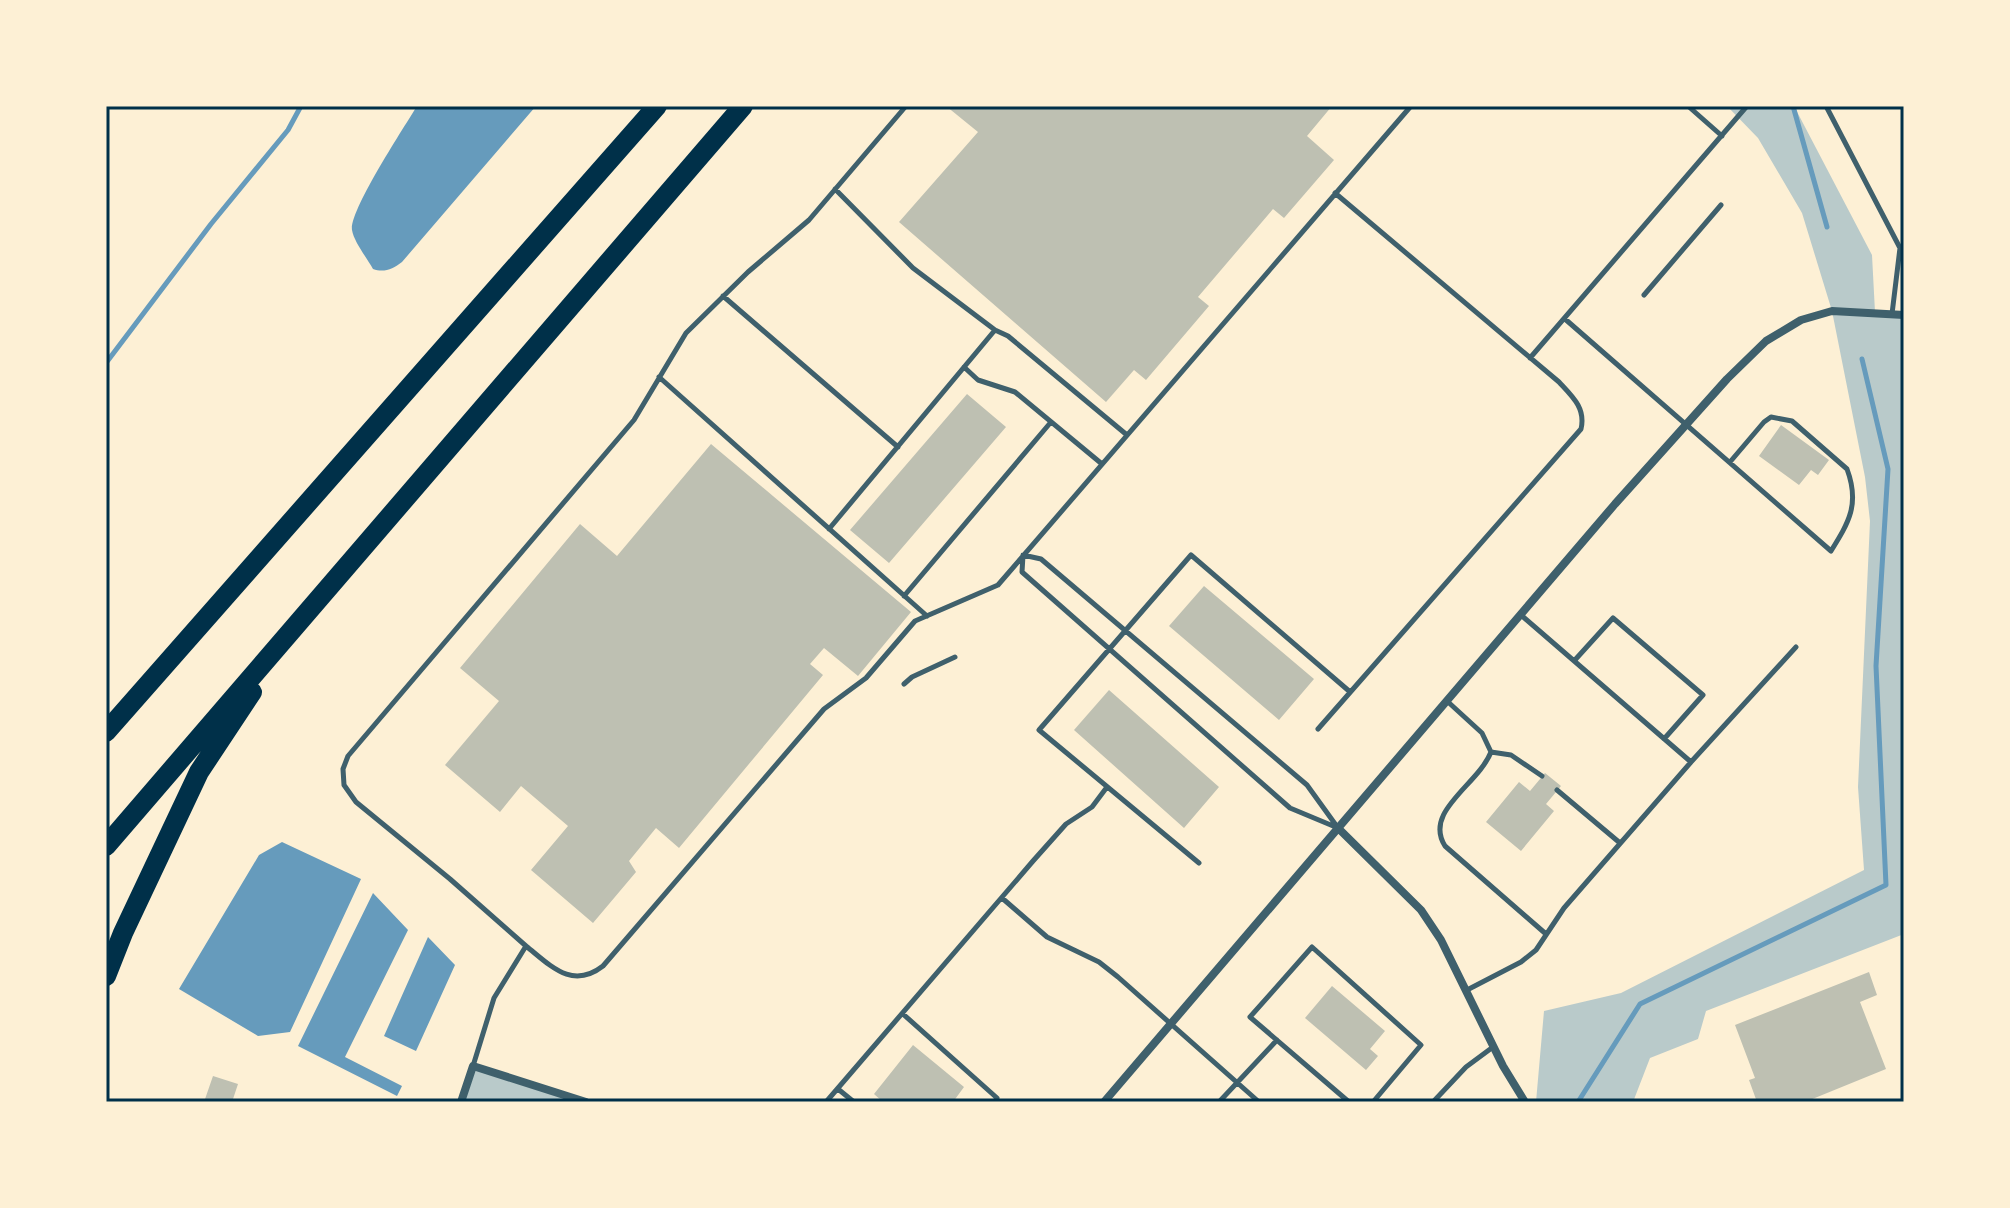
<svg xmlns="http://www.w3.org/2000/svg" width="2010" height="1208" font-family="'Nunito Sans',sans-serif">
  <rect width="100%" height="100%" fill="#fdf0d5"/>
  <path fill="#b9caca" d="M1727,106H1794L1872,255L1875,312L1904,315V934L1706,1011L1698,1039L1650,1058L1633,1102H1536L1544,1011L1621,993L1864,870L1858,787L1870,521L1865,477L1832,311L1802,213L1758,138Z
    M473,1066L586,1102H461Z"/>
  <path fill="#669bbc" d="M417,106H536L402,262C393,269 384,273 373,269C367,258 354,242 352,230C349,211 405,126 417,106Z
    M282,842L361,879L290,1032L258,1036L179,989L259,855Z
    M373,893L408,930L345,1057L402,1086L397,1096L298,1046Z
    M428,937L455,965L416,1051L384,1036Z"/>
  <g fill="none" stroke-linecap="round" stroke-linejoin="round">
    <path stroke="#669bbc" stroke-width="5" d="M1793,106L1827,227
      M106,363L211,224L288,130L301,106
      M1578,1102L1640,1004L1886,885L1876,666L1888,469L1862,359"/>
  </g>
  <path fill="#bec0b2" d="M946,106H1332L1307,136L1334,160L1284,218L1273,209L1198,297L1209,306L1146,380L1134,370L1106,402L899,222L978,132Z
    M967,394L1006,427L889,563L850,530Z
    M1781,425L1829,460L1818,475L1811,470L1799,485L1759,456Z
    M711,444L911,612L858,676L824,648L810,664L823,675L679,848L656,828L629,861L636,872L593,923L531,870L568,826L521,786L500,812L445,765L499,701L460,668L580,524L617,556Z
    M1204,586L1314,679L1279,720L1169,626Z
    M1109,690L1219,787L1184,828L1074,730Z
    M1545,773L1561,786L1546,804L1554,811L1521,851L1486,822L1519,782L1530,791Z
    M1869,972L1877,995L1860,1002L1886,1069L1805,1102H1757L1749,1080L1755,1078L1735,1025Z
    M1332,986L1385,1031L1370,1049L1378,1056L1366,1070L1305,1018Z
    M913,1045L964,1087L953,1102H883L874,1094Z
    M213,1076L238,1084L232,1102H204Z"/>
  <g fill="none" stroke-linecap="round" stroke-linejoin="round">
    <path stroke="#3f606c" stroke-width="5" d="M1688,106L1722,136
      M1826,106L1900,248L1892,314
      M835,189L913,268L995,330L1008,336L1127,435
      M1644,295L1721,205
      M723,296L898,447
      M1565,319L1831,551C1849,522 1860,504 1847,469L1792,421L1771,417L1764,422L1730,462
      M1530,358L1747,106
      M964,367L978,380L1015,392L1102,464
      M659,377L927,616
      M829,529L995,330
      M1023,555L1041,559L1307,785L1338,828L1290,808L1022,572Z
      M904,596L1051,422
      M1521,615L1691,762L1796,647
      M1574,661L1613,618L1703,695L1664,739
      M904,684L912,677L955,657
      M1447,701L1482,733L1491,752C1478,785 1423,811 1445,846L1546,934
      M1318,729L1581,429C1586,408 1572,396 1559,382L1335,193
      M1491,752L1511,755L1542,776
      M1557,790L1620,843
      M1199,863L1039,730L1191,555L1349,691
      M1002,898L1047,937L1099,962L1118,977L1259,1102
      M526,946L450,879L356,802L344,785L343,769L348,756L634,420L686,333L748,272L809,220L906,106
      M1467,990L1521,962L1536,950L1564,908L1691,762
      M903,1014L997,1098L994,1102
      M473,1066L494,998L526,946C551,966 572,990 603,966L824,709L866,678L915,621L998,585L1411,106
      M838,1089L854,1102
      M826,1102L1033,861L1066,824L1092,807L1107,787
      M1219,1102L1277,1040
      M1349,1102L1250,1017L1312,947L1421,1045L1373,1102
      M1433,1102L1466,1067L1493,1047"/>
    <path stroke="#3f606c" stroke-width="8" d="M1338,828L1421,910L1441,940L1503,1066L1525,1102
      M461,1102L473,1066L586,1102
      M1104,1102L1615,504L1727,379L1766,341L1801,320L1832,311L1904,315"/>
    <path stroke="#003049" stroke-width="20" d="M106,732L657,106
      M106,846L743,106
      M106,976L123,933L199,772L252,692"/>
  </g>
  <rect width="2010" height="1208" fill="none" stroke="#fdf0d5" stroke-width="216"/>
  <rect x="108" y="108" width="1794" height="992" fill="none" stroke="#003049" stroke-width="3"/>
</svg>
